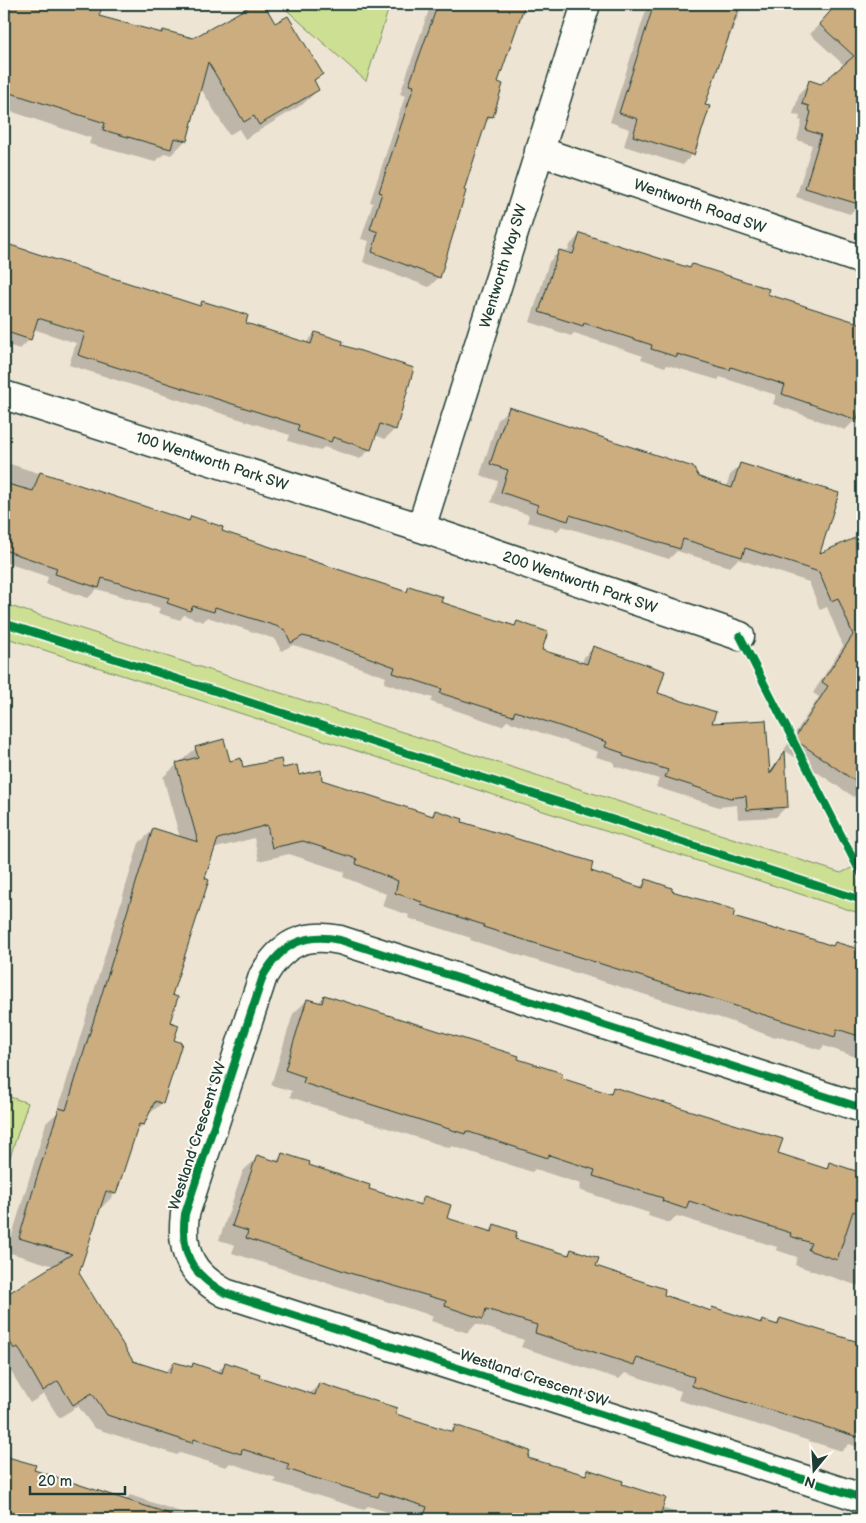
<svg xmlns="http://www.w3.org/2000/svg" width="866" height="1523" font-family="'Balsamiq Sans',sans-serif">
  <rect width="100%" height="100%" fill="#eee4d3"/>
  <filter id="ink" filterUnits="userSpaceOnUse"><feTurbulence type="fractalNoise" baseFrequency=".02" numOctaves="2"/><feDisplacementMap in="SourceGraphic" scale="10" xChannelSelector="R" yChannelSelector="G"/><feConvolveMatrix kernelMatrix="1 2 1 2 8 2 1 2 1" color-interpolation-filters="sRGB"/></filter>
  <g filter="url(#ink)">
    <path fill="#cddf93" stroke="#768e64" d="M280,4H390L366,81Z
      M4,604L841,873L862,863V914L4,637Z
      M4,1095L28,1103L4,1175Z"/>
    <path fill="#0003" d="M4,4H95L101,5L98,17L161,34L164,31L194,39L256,4H262L275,25L322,74L313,82L318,90L303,104L245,139L239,129L229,135L200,87L186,140L171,155L165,153L155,162L89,144L91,138L4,109Z
      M431,4H523L497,83L491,117L484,124L439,277L429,287L363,262L369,241L361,239L373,203L370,202L405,96L400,94Z
      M648,4H743L726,46L721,51L703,105L708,107L703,129L692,155L683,165L624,146L629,129L610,122Z
      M838,4H862V108L859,112L862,113V203H860L850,214L796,197L812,145L797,140L802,121L799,120L800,116L793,114L800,92L810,82L821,85L845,66L810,34Z
      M4,233L10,235L7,245L198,306L202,302L244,324L305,344L315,333L340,346L395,429L385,439L375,435L370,449L360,459L324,447L320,451L288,441L290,435L69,365L76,343L33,329L30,339L20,349L4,344Z
      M580,234L689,269L692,266L765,295L862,326V425L853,422L845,430L773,404L776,395L720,377L718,380L667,365L665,367L641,359L643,356L574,333L571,336L530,322L549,262L559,251L567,254L570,245Z
      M509,409L726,488L730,475L741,465L818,555L862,536V789L854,797L784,750L819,697L813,693L843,646L827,607L820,610L809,582L738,559L730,567L677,551L669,559L562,526L557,531L527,522L529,515L491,502L498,481L480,475L498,419Z
      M4,462L187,521L191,518L220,532L405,592L409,588L440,603L513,627L517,622L540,651L582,663L584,657L594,647L656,694L711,724L769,773L784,754L786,807L776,817L738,819L737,805L719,807L656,787L659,779L614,766V762L596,757L598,752L507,721L502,726L431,702L433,698L384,683L386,677L316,652L293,645L281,651L275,639L207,617L203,622L184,615L180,620L158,613L160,608L97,589L88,598L46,584L48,577L4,562Z
      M196,748L242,768L282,770L430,817L435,811L460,823L589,872L639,888L646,881L731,918L832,947L835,943L862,952V1059L824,1046L820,1050L777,1036L775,1038L730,1021L470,940L471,938L408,918L409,915L382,906L386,894L343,877L345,872L289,854L259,861L254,838L213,849L170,996L169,1023L172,1041L162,1103L147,1116L143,1125L134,1133L115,1194L102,1207L100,1206L77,1273L132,1362L164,1373L174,1363L190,1368L193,1365L217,1372L225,1364L257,1377L309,1394L319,1384L394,1415L449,1432L455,1427L526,1459L583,1476L588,1471L620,1485L661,1508L700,1519H410L368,1506L364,1510L274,1482L276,1478L230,1463L226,1467L180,1453L177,1455L94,1428L78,1406L59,1418L44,1394L30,1403L4,1360V1297L54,1266L7,1252L46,1123L57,1113L139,843L153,830L180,838L163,777Z
      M325,996L516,1060L559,1078L608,1094L614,1088L777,1154L824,1169L830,1164L862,1174V1287L795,1265L797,1257L776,1250L777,1247L677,1216L670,1223L648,1216L649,1213L579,1190L581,1184L535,1169L532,1172L452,1146L450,1148L290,1097L292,1091L271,1085L293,1014L307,1000L318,1003Z
      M283,1155L367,1189L417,1205L424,1198L446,1219L488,1232L495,1226L513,1240L566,1256L572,1250L595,1267L662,1296L709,1312L713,1308L760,1324L763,1321L775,1325L780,1320L862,1344V1443L858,1447L849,1444L842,1451L678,1400L681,1391L625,1373L619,1379L521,1347L524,1340L476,1324L468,1333L431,1321L433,1316L232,1253L235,1245L219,1240L243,1171L258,1157L275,1162Z
      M4,1459L124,1501L130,1495L201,1519H4Z"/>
    <path fill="#ccad80" stroke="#1f3d34" d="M4,4H103L99,16L162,33L163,30L193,38L254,4H264L275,23L288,16L323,74L314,80L319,90L259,125L254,116L244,122L208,62L187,141L174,138L171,149L103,130L105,123L14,94H4Z
      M438,4H525L498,82L503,84L493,117L488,116L464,190L466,191L440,278L372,252L378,232L370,229L382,193L379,192L414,86L409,85Z
      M654,4H740L705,105L710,106L694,155L633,136L638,119L619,113Z
      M837,4H862V205L805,188L821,135L806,130L811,112L808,110L809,106L802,104L809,80L821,84L854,56L819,24Z
      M580,233L690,268L692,264L726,275L769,289L767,294L862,324V404L857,420L782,394L785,385L731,367L730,370L677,354V357L651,349L652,345L584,323L583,326L539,312L559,250L573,254Z
      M4,243L200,306L202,301L248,315L246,323L311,344L315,332L343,341L342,345L414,368L396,430L380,424L371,450L333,437L331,442L297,431L299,425L78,355L85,333L38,318L31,340L4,331Z
      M509,407L693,467L699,477L732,488L740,463L839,493L820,553L862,535V786L794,739L828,686L822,682L853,635L838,598L831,601L819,572L745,548L742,557L683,539L680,549L570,515L568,521L536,511L538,505L501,492L508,470L490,464Z
      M40,472L189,521L191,516L223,527L222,531L407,592L409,586L443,597L441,602L515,626L517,621L548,632L542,650L587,664L593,646L665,671L658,693L716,712L712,723L766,720L770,774L785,751L788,807L747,810L746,796L730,798L665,777L668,770L623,756V753L605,747L607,742L515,711L513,716L440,693L442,689L393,673L395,667L326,642L303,636L291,643L285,630L276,626L215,607L214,612L193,606L190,611L167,603L169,598L102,578L99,588L55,574L57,568L4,550V483L33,491Z
      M224,739L230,761L241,758L243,767L281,759L283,768L297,765L299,775L321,770L322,780L433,816L435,810L463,819L462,822L593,862L591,871L643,888L646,879L672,888V891L735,910L733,917L778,930V928L833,946L835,942L862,950V1037L837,1029L835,1037L483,927L484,925L421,905L422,902L395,893L398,881L356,864L357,859L303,841L272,848L267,825L218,839L205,878L209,880L172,995L178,997L170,1022L179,1025L174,1040L182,1043L174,1069L163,1104L155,1101L144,1125L139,1124L116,1194L106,1191L79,1273L133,1361L170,1373L174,1362L192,1367L193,1363L222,1373L225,1362L260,1374L259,1377L315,1395L319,1383L397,1408L396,1414L453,1432L455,1425L530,1451L528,1458L586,1475L587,1469L623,1481L622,1484L666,1498L659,1519H423L427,1507L380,1492L378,1497L305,1475L287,1469L289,1464L242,1449L241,1454L194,1439L192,1443L107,1415L92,1393L73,1405L58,1381L43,1391L18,1347L14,1349L4,1331V1296L72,1254L19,1238L37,1177L59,1108L66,1110L153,828L198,842L176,763L198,757L195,747Z
      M324,995L519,1056L518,1059L562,1073L561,1078L611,1094L613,1087L783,1139L778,1153L827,1169L829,1162L862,1173V1215L853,1211L837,1260L808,1250L811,1243L790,1236L791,1233L689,1201L686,1209L662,1201L663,1198L593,1176L595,1170L549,1155L548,1158L466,1131L465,1134L303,1083L305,1077L285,1070L307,999L322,1003Z
      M282,1153L310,1162L309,1165L370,1185L369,1189L421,1205L424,1196L451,1205L447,1218L492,1232L494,1224L517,1232L515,1239L569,1255L571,1249L599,1258L596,1266L665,1289L664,1295L711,1311L712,1307L761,1323L762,1320L778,1325L780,1318L862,1343V1423L858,1437L692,1386L694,1377L637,1358L634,1365L535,1333L537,1325L486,1309L483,1319L445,1306L446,1301L353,1274L246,1238L248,1231L232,1226L257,1155L279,1162Z
      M4,1456L36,1465L34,1470L170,1514L169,1519H4Z"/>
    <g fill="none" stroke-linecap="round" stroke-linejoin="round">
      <g stroke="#1f3d34" stroke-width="31">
        <path id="minor" d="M539,151L862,260
          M4,395L421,528L740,636
          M421,528L586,4
          M862,1108L340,940C303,932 281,945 263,976L185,1214C180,1253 191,1274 225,1293L862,1498"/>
      </g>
      <use href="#minor" stroke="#fdfcf7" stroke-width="28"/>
      <g stroke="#fdfcf7" stroke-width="11">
        <path id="cycleway" d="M4,623L862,900
          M740,636L862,876
          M862,1108L340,940C303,932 281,945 263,976L185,1214C180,1253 191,1274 225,1293L862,1498"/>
      </g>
      <use href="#cycleway" stroke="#00873e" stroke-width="8"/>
    </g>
  </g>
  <g text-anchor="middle" stroke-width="4" stroke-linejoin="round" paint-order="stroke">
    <g font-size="15" fill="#1f3d34" stroke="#fdfcf7">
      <text transform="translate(700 206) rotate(19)" y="5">Wentworth Road SW</text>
      <text transform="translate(503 266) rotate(-73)" y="5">Wentworth Way SW</text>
      <text transform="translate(212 461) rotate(18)" y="5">100 Wentworth Park SW</text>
      <text transform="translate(580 582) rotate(19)" y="5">200 Wentworth Park SW</text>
      <text transform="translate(197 1136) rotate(-72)" y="5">Westland Crescent SW</text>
      <text transform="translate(534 1378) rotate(18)" y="5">Westland Crescent SW</text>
    </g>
  </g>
  <rect width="866" height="1523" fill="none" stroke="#fdfcf7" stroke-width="20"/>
  <rect x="10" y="10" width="846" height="1503" fill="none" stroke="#1f3d34" stroke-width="2" filter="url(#ink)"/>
  <g transform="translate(814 1470) rotate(198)" stroke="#fdfcf7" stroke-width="4" paint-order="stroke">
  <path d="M0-4L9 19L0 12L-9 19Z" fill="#1f3d34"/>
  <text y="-8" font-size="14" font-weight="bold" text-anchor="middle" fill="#1f3d34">N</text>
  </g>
  <path d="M30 1486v8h95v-8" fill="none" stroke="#1f3d34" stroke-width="2.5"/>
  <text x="38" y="1486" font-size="15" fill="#1f3d34" stroke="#fdfcf7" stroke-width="4" paint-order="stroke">20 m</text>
</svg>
